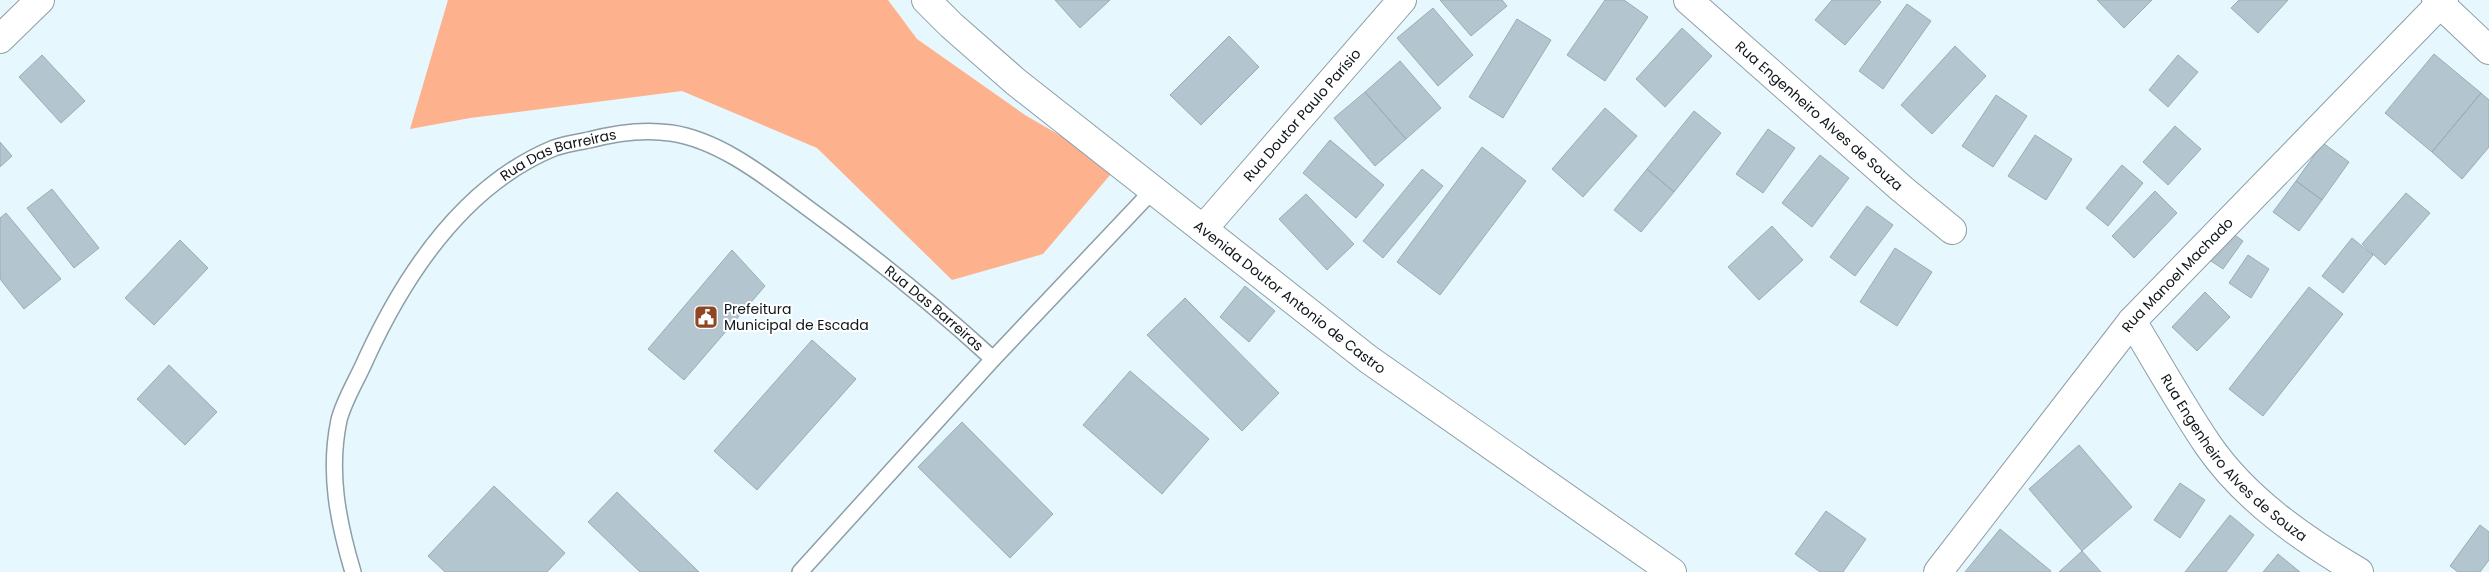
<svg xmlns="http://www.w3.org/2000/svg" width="2489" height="572" font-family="Poppins,sans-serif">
  <rect width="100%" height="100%" fill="#e7f7fe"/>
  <path fill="#fdb18d" d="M448,0H888L917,39L1025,115L1116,168L1043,254L952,280L817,148L682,91L470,118L410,129Z"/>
  <path fill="#b3c6cf" stroke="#9aadb6" d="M1055,0H1110L1080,28Z
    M1440,0H1502L1507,6L1471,36Z
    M1605,0H1624L1648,17L1605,81L1567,55Z
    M1832,0H1879L1881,2L1845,45L1815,20Z
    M2097,0H2152L2124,28Z
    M2239,0H2288L2258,33L2231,8Z
    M1907,4L1931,21L1883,89L1859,71Z
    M1433,8L1473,55L1438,86L1397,38Z
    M1517,19L1551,40L1503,118L1469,97Z
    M1682,28L1712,56L1665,107L1636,79Z
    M1229,36L1259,67L1201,125L1170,95Z
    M1955,46L1986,76L1932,134L1901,105Z
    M2434,54L2481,93L2432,152L2385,113Z
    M42,55L85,101L61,123L19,77Z
    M2178,55L2198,72L2168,107L2149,90Z
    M1400,61L1441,108L1406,139L1365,92Z
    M1365,92L1406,139L1375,166L1334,118Z
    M2481,93L2489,100V147L2462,179L2432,152Z
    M1996,95L2027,116L1993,167L1962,146Z
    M1605,108L1637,136L1583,197L1552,169Z
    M1694,111L1721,133L1674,192L1647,169Z
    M2175,126L2201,149L2168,185L2143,162Z
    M1768,129L1795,148L1763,193L1736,174Z
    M2035,135L2072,159L2046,200L2008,176Z
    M1330,140L1384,185L1356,218L1303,173Z
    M0,142L12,156L0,167Z
    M2323,143L2349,162L2322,200L2296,181Z
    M1482,147L1526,181L1440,295L1397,262Z
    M1820,155L1849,178L1812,227L1782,203Z
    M2122,165L2143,183L2108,226L2086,208Z
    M1422,169L1443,186L1383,258L1363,241Z
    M1647,169L1674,192L1641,232L1614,210Z
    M2296,181L2322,200L2299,231L2273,212Z
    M52,189L99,248L74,268L27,208Z
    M2155,191L2177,213L2134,258L2112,236Z
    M2406,193L2430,213L2385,265L2362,244Z
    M1306,194L1354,244L1327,270L1279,219Z
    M1867,206L1893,225L1855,276L1830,257Z
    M6,213L61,279L24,309L0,279V218Z
    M1772,226L1803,260L1759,300L1728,267Z
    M2228,230L2243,241L2223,269L2208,259Z
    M2352,238L2373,255L2343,293L2322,276Z
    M180,240L208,268L154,325L125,298Z
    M1895,248L1932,272L1897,326L1860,302Z
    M732,250L765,286L684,380L648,349Z
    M2248,255L2269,269L2251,298L2229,283Z
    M1245,286L1275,311L1249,342L1220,317Z
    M2309,287L2343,314L2263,416L2229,389Z
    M2205,292L2230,317L2197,351L2172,327Z
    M1185,298L1279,393L1242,431L1147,335Z
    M812,340L856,379L757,490L714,451Z
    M169,365L217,412L185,445L137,399Z
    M1130,371L1209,439L1162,494L1083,425Z
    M962,422L1053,514L1010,558L918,467Z
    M2079,445L2132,507L2082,551L2029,489Z
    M2180,483L2205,500L2180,538L2154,520Z
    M494,486L565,553L547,572H445L428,556Z
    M617,492L699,572H640L588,522Z
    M1826,511L1866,539L1843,572H1820L1795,554Z
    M2230,515L2254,535L2226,572H2185Z
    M2480,525L2489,532V560L2480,572H2458L2450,566Z
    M2000,529L2051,571L2050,572H1965Z
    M2082,551L2101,572H2059Z
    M2278,554L2300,572H2263Z"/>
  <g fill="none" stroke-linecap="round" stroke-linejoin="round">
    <g stroke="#8c9fa7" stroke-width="18">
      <g id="service">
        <path id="s1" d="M353,572C338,522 328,472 339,420C344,400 358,378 366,359C405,274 464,185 554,148C565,144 578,142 589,140C615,133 644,129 671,133C720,140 767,178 805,206C871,254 933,304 993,359"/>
        <path d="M800,572L993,359L1153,190"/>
      </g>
    </g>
    <g stroke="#8c9fa7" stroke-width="30">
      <g id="minor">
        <path id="s2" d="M926,0L951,25L1016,82L1368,359L1672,572"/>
        <path id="s3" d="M1688,0L1902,189L1952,230"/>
        <path d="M2436,0L2489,50"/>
        <path d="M0,39L40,0"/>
        <path id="s4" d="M1203,229L1402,0"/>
        <path id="s5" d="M2132,321C2157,362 2181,405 2208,445C2245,499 2303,539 2359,572"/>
        <path id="s6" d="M1938,572L2132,321L2444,0"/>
      </g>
    </g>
    <use href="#service" stroke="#fff" stroke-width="15"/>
    <use href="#minor" stroke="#fff" stroke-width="28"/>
  </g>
  <defs>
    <g id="civic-square" transform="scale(1.25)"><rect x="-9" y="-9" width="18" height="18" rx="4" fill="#8e4722" stroke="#fff"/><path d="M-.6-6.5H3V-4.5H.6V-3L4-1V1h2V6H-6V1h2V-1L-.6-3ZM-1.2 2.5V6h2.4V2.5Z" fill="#fff"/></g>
  </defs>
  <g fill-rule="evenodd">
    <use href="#civic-square" x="706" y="317"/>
  </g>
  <g text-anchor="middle" stroke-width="4" stroke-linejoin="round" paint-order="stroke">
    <g font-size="14" fill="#0f161a" stroke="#fff">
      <text dy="5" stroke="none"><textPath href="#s4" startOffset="151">Rua Doutor Paulo Parísio</textPath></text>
      <text dy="5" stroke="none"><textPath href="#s3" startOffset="175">Rua Engenheiro Alves de Souza</textPath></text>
      <text dy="5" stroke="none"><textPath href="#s1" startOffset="512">Rua Das Barreiras</textPath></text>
      <text dy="5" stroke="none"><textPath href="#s6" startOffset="382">Rua Manoel Machado</textPath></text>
      <text dy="5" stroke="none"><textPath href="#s2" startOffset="470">Avenida Doutor Antonio de Castro</textPath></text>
      <text dy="5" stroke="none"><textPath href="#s1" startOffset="948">Rua Das Barreiras</textPath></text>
      <text dy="5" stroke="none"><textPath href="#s5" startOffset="172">Rua Engenheiro Alves de Souza</textPath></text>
    </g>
    <g font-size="14" fill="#0f161a" stroke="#fff" text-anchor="start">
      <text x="724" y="314">Prefeitura<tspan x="724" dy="16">Municipal de Escada</tspan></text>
    </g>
  </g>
</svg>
